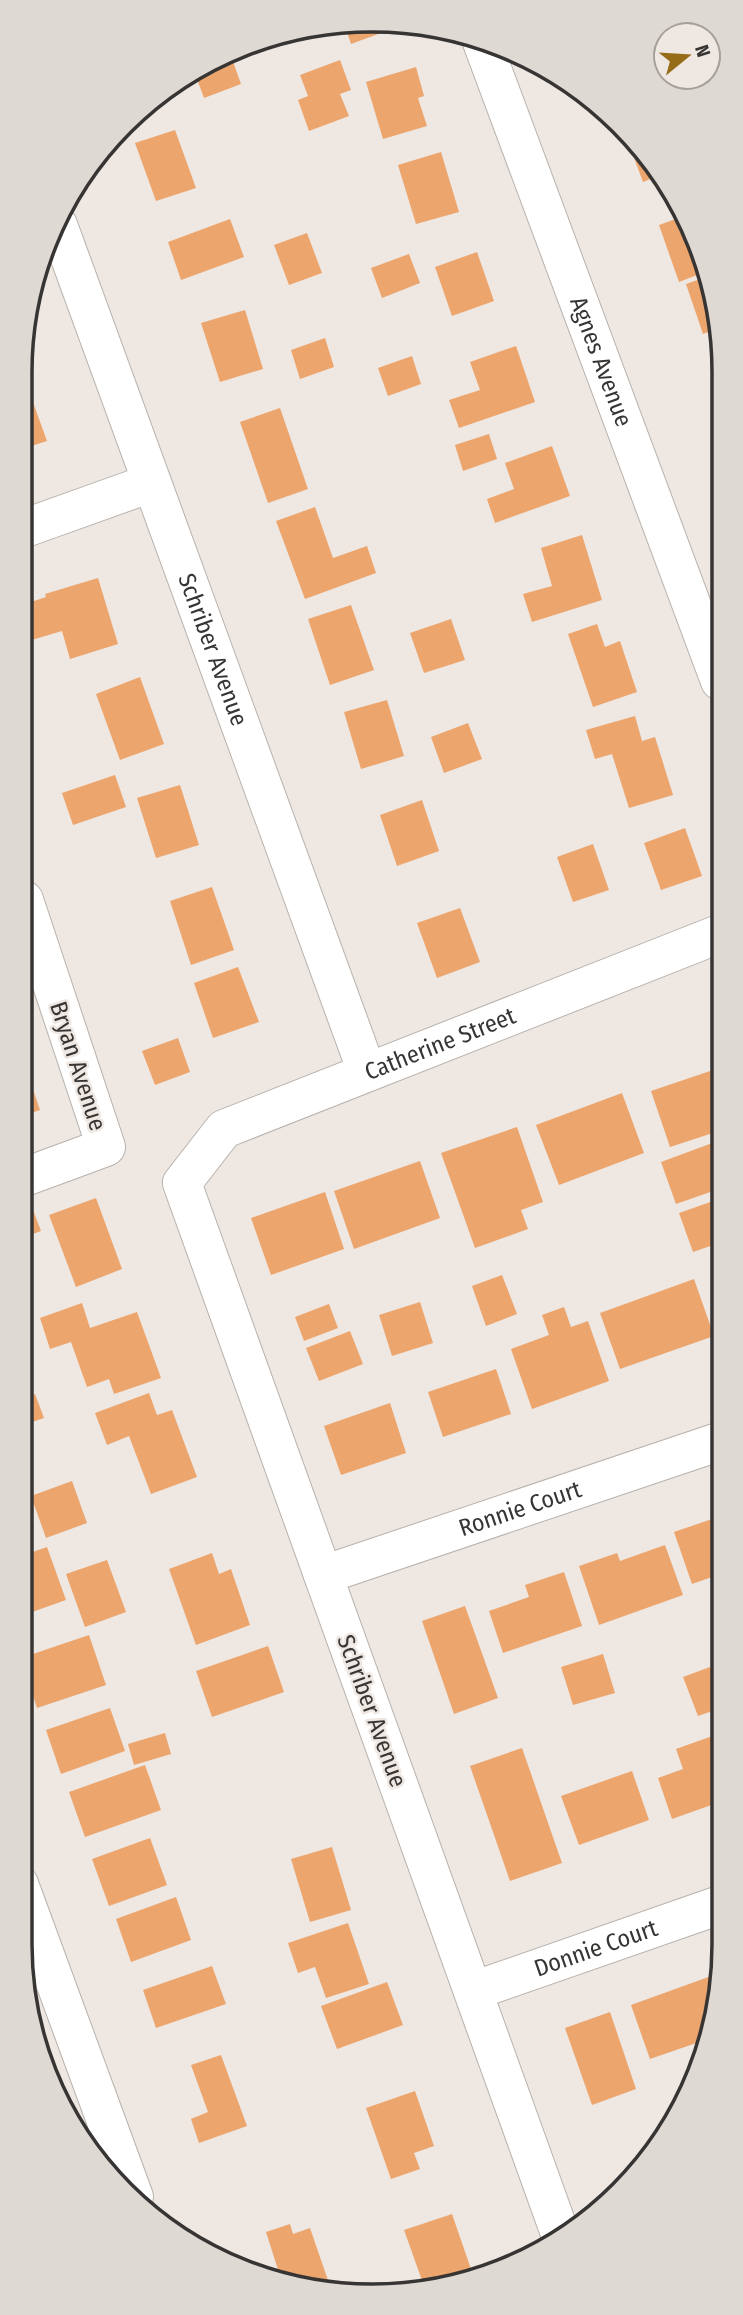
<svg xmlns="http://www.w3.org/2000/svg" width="743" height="2315" font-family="'Fira Sans Condensed',sans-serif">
  <rect width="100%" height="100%" fill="#eee7e2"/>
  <path fill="#eca56d" d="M345,26H391L392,29L351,44Z
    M231,56L241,84L204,98L194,71Z
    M340,60L351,90L340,94L349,116L309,131L298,100L308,96L300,75Z
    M416,67L424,96L418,98L427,126L383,139L366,82Z
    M175,130L196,188L156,201L135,143Z
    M630,134L636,139L660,175L643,182L626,136Z
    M441,152L459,212L416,224L398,165Z
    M687,215L705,272L679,282L659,225Z
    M230,219L244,257L181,280L168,242Z
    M307,233L322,273L289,285L274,245Z
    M477,252L494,301L452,316L435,267Z
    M409,254L420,283L382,298L371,268Z
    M706,277L721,327L703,334L686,284Z
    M245,310L263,369L220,382L201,323Z
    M325,338L334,367L300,379L291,350Z
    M516,346L535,402L459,428L449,400L480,390L470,362Z
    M412,356L421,384L388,396L378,368Z
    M26,383L47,441L25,448L26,384Z
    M280,408L308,489L268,503L240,422Z
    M489,434L497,459L463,471L455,445Z
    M552,446L570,496L495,523L487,499L514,489L505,463Z
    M315,507L333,558L367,546L376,573L305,599L276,521Z
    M582,535L602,600L532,622L523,594L552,586L541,548Z
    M98,578L118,644L70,659L62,631L25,642V604L46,597L45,594Z
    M351,605L374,670L330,685L308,619Z
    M451,619L465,660L424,673L410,633Z
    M597,624L605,647L620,641L637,692L593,707L568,634Z
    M140,677L164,744L120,760L96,694Z
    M387,700L404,756L361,769L344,712Z
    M635,716L642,741L655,737L673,795L629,808L612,754L595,759L586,730Z
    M468,723L482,759L444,773L431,737Z
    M115,775L126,807L73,825L62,793Z
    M180,785L199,845L156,858L137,798Z
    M422,800L439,851L397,866L380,815Z
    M685,828L702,876L661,890L644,843Z
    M593,844L609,890L573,902L557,857Z
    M212,887L234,950L191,965L170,901Z
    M460,908L480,962L437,978L417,923Z
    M238,967L259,1022L213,1038L194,983Z
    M178,1038L190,1072L155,1085L142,1051Z
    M23,1060L40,1110L23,1116Z
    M719,1068V1131L670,1147L651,1091Z
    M622,1093L644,1153L559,1185L536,1125Z
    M517,1127L543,1202L521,1210L528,1229L475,1248L441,1153Z
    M715,1142L719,1152V1189L676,1204L661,1162Z
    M420,1161L440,1218L354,1249L334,1191Z
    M325,1192L344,1249L271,1275L251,1218Z
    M96,1198L122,1269L76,1287L49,1215Z
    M719,1199V1243L693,1252L679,1213Z
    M30,1202L41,1231L22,1238V1205Z
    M502,1275L517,1314L486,1326L472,1286Z
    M694,1279L714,1336L620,1369L600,1313Z
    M420,1302L433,1343L392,1356L379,1315Z
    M82,1303L90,1328L137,1312L161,1378L114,1394L109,1379L87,1387L71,1342L50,1349L40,1318Z
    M329,1304L338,1328L304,1341L295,1317Z
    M564,1307L571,1327L588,1321L609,1381L532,1409L511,1349L549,1335L542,1315Z
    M350,1331L363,1364L319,1381L306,1348Z
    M496,1369L511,1414L443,1437L428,1392Z
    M149,1393L157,1415L172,1410L197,1477L151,1494L129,1436L107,1445L95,1413Z
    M35,1394L44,1418L21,1426L22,1399Z
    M390,1403L406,1453L341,1475L324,1426Z
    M21,1478L31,1504L21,1507Z
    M72,1481L87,1523L46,1538L31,1496Z
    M718,1517V1575L692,1584L674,1532Z
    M665,1545L683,1595L599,1625L579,1566L617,1553L620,1561Z
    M47,1547L66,1600L21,1616V1556Z
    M212,1553L219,1574L231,1569L250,1625L196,1645L169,1569Z
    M107,1560L126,1612L85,1627L66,1574Z
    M564,1572L582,1626L503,1653L489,1611L529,1597L525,1585Z
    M465,1606L498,1698L454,1714L422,1621Z
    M89,1635L106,1685L37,1708L21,1658Z
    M268,1646L284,1692L212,1717L196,1671Z
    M603,1654L615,1693L573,1705L561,1667Z
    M710,1667L718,1687V1709L698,1716L683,1677Z
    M110,1708L125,1751L61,1774L46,1730Z
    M165,1733L171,1754L134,1765L128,1744Z
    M718,1734L717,1803L672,1819L658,1778L683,1769L676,1749Z
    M522,1748L562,1863L510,1881L470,1766Z
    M145,1765L161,1810L85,1837L69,1792Z
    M632,1771L649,1820L579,1845L561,1796Z
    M150,1838L167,1885L109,1906L92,1859Z
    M332,1847L351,1910L310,1922L291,1859Z
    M176,1897L191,1940L131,1962L116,1919Z
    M348,1923L369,1984L326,1998L315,1967L298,1973L288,1943Z
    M212,1966L226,2004L156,2028L143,1990Z
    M714,1975L717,1983V2013L705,2040L650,2059L631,2005Z
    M387,1982L403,2025L337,2049L321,2006Z
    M610,2012L636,2089L592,2105L565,2028Z
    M221,2055L247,2126L199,2143L191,2119L208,2112L191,2065Z
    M415,2091L434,2146L414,2153L420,2169L391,2179L366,2108Z
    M452,2214L472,2272L424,2286L404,2230Z
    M290,2224L293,2234L310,2228L332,2292L326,2293L281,2279L266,2232Z"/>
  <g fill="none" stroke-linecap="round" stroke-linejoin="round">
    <g stroke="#b8b2ad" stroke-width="40">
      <g id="minor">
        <path id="s1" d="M482,42L720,681"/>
        <path id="s2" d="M58,225L367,1072"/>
        <path d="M25,528L151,483"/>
        <path d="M22,1178L106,1147L24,900"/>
        <path id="s3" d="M323,1575L718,1442"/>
        <path d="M19,1884L134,2197"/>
        <path id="s4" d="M473,1991L717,1906"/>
        <path id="s5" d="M562,2239L182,1183L224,1129L719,934"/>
      </g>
    </g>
    <use href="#minor" stroke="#fff" stroke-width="38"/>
  </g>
  <g text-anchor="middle" stroke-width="5" stroke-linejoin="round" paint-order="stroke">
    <g font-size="24" fill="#373533" stroke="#eee7e2">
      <text dy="8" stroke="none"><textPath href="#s1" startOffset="341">Agnes Avenue</textPath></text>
      <text dy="8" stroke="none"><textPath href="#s2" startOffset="452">Schriber Avenue</textPath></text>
      <text dy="8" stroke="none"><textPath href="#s5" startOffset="1423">Catherine Street</textPath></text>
      <text transform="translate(78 1066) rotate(72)" y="8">Bryan Avenue</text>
      <text dy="8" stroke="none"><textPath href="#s3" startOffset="208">Ronnie Court</textPath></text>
      <text transform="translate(372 1711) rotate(70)" y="8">Schriber Avenue</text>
      <text dy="8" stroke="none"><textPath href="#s4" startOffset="130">Donnie Court</textPath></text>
    </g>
  </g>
  <path d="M0 0H743V2315H0ZM372 32H372A340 340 0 0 1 712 372V1944A340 340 0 0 1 372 2284H372A340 340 0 0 1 32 1944V372A340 340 0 0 1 372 32Z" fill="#dfd9d4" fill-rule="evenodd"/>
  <path fill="none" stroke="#373533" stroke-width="3.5" d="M372 32H372A340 340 0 0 1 712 372V1944A340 340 0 0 1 372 2284H372A340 340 0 0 1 32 1944V372A340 340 0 0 1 372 32Z"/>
  <g transform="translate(687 56) rotate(72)"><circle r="33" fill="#eee7e2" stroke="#a5a09c" stroke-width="2"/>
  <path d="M0-5L12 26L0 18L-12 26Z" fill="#966c18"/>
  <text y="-10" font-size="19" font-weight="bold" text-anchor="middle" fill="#373533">N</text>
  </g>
</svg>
